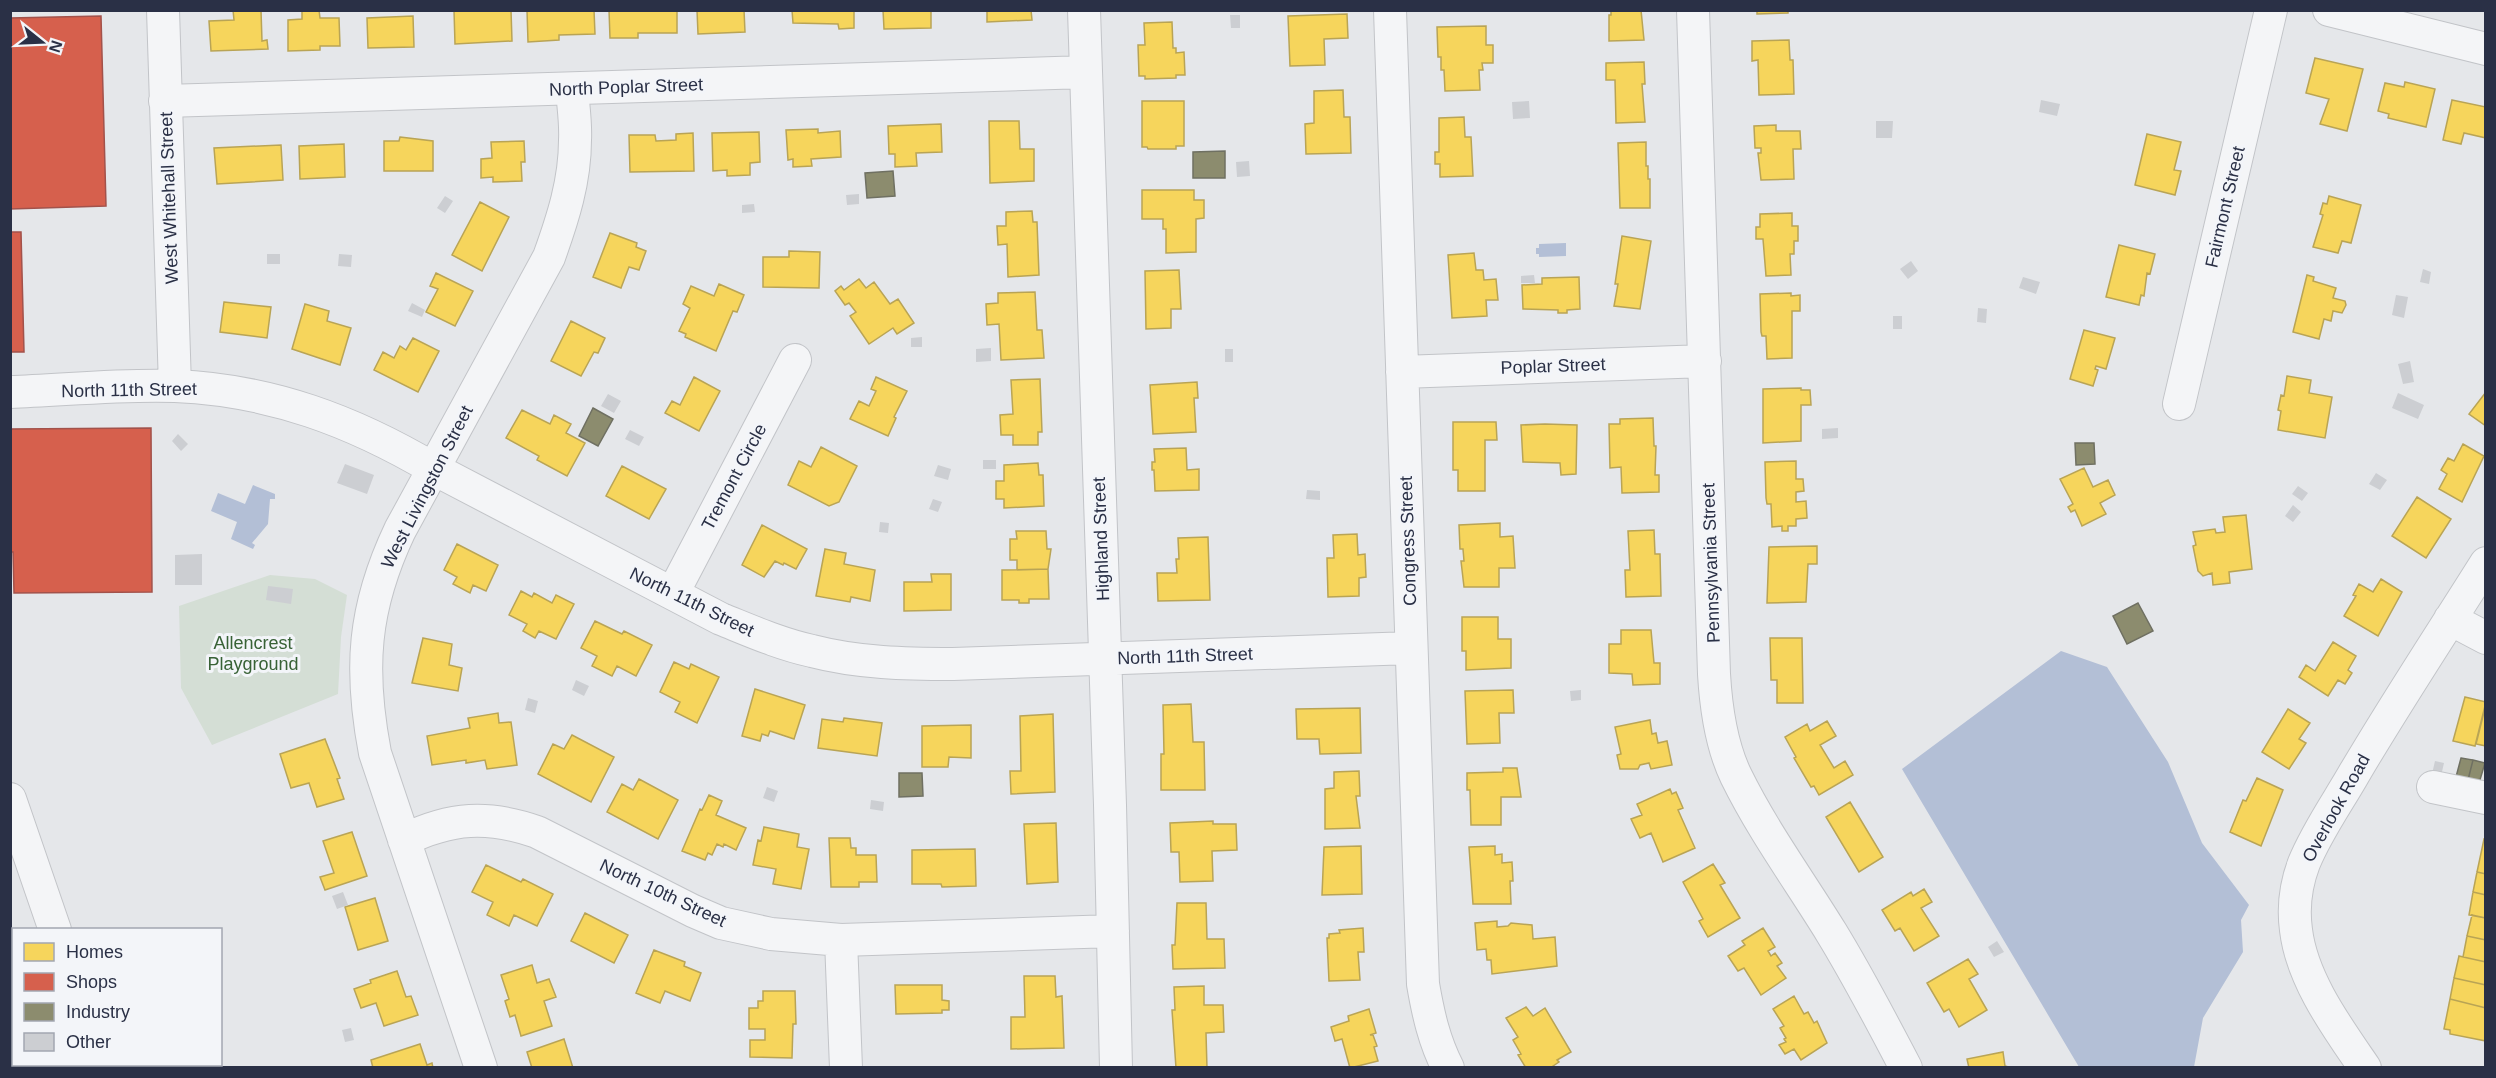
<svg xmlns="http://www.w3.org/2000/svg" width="2496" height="1078" font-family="Helvetica,sans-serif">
  <rect width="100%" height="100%" fill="#e5e7ea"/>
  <path fill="#d4ded5" d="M270,575L315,579L347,595L341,637L338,694L212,745L181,688L179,606Z"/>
  <path fill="#b3bfd6" d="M1566,243V256L1539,257V254H1536V248H1539V244Z
    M253,485L275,494V499H270L268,524L252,543L255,545L253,549L231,539L237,522L211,511L218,493L245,504Z
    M2061,651L2107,667L2168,762L2202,843L2249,905L2241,920L2243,952L2203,1018L2194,1067H2079L1902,769Z"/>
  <path fill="#f6d55c" stroke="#b9a455" stroke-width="1.5" d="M233,10H261L262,41L267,40L268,49L211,51L209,21L234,20Z
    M302,10H319L320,18H339L340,46H320V50L288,51V20L302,19Z
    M454,10H511L512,41L455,44Z
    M527,10H594L595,34L559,35V40L528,42Z
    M609,10H677V33H638V38H610Z
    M697,10H744L745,32L698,34Z
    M792,10H854V28L839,29L838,24L793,23Z
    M883,10H931V28L884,29Z
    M987,10H1031L1032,20L987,22Z
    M1611,10H1641L1644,40L1609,41V15H1611Z
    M1757,10H1788V13L1757,14Z
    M1347,14L1348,38L1324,39L1325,65L1290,66L1288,16Z
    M413,16L414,47L368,48L367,18Z
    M1172,22L1173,48H1176V53L1184,52L1185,75H1176V78L1145,79V76H1139L1138,45H1145L1144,23Z
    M1486,26V45H1493V63H1482L1483,70H1479L1480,90L1445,91L1444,70H1441V57H1438L1437,27Z
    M1789,40L1790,60H1793L1794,94L1759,95L1758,60L1752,61V41Z
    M2315,58L2363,69L2347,131L2320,124L2329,99L2306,93Z
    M1644,62L1645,84H1642L1645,122L1616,123L1615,80H1606V63Z
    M2405,82L2435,89L2426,127L2388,118L2389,114L2378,111L2385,83L2404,87Z
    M1343,90L1344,117H1350L1351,153L1306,154L1305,124L1314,123V91Z
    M2452,100L2486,107V138L2464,133L2461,144L2443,140Z
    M1142,101H1184V146H1176V149H1148L1147,147H1142Z
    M1464,117L1465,137H1471L1473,176L1440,177V164H1435V152H1439V118Z
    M989,121H1019L1020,149H1034V181L990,183Z
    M941,124L942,152L916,153L917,166L895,167V154H889L888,126Z
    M1776,125V131H1800L1801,149H1793L1794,179L1761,180L1758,153H1761V148H1755L1754,126Z
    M818,129V133L840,131L841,157L811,159L812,166L793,167V159L788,160L786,130Z
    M759,132L760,162L750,163V175L727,176V170L713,171L712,133Z
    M693,133L694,171L630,172L629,135H655L656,141L676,140V134Z
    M2147,134L2181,142L2174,170L2181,171L2175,195L2135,185Z
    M400,137L433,141V171H384V141H399Z
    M524,141L525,162H521L522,181L493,182V177L481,178V159L492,158L491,142Z
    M1646,142V166H1648V179H1650V208H1620L1618,143Z
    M344,144L345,177L300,179L299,146Z
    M281,145L283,180L217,184L214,148Z
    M1142,190H1194V200H1204V218L1196,219V252L1166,253V229H1163V219H1142Z
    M2329,196L2361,205L2351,243L2342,241L2338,253L2313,247L2323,215L2320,214L2323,203L2327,204Z
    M480,202L509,217L482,271L452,255Z
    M1032,211L1033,222H1037L1039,275L1008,277L1007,244L998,245L997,226H1006V212Z
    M1792,213V226H1798V241H1794V254H1790L1791,275L1766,276L1763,239H1756V227H1760V214Z
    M610,233L637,243L636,247L646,251L639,270L629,267L621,288L593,277Z
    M1622,236L1651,241L1640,309L1614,306L1618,284H1615Z
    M2119,245L2155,254L2150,274L2147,273L2144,296L2141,295L2139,305L2106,297Z
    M789,251L820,252L819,288L763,287V257H789Z
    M1474,253L1476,270H1483L1484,280L1496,279L1498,300H1486L1487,316L1452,318L1448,255Z
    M1179,270L1181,309H1171V328L1146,329L1145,271Z
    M436,273L473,291L455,326L426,312L438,289L430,286Z
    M2307,275L2314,277L2313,281L2336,288L2333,298L2345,301L2346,305L2342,313L2333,311L2331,321L2324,319L2319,339L2293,332Z
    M1579,277L1580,309L1567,310V313H1558V310L1523,309L1522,285L1542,284V278Z
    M859,279L866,288L874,282L890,304L898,299L914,323L897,334L893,328L869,344L850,316L856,312L849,303L845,305L835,291L841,286L844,290Z
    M719,284L744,295L737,312L733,311L716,351L685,337L686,334L679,331L690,308L683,304L691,286L714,296Z
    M1035,292L1037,330H1042L1044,358L1001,360L999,324L987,325L986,304L998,303V293Z
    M1791,293V296L1800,295V311H1792V358L1767,359L1766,336H1762L1761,332L1760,294Z
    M224,302L271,307L267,338L220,332Z
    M305,304L329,311L327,321L351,328L340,365L292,349Z
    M571,321L605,338L598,353L594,352L581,376L551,361Z
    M2084,330L2115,338L2106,369L2096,366L2095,369L2098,370L2093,386L2070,379Z
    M413,338L439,351L418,392L374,370L383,352L394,358L400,346L406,350Z
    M2287,376L2311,380L2309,393L2332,397L2325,438L2278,430L2281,411L2278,410L2281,395L2284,396Z
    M694,377L720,391L699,431L665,413L672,401L680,405Z
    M876,377L907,391L894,417L896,418L888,436L850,419L859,401L869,406L876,391L871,389Z
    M1040,379L1042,432H1038V445H1013V435H1001L1000,415L1013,414L1011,380Z
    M1197,382L1198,398H1194L1196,432L1153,434L1150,385Z
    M1801,388V390H1810L1811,405H1801V441L1763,443V389Z
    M2486,392V426L2469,414Z
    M522,410L550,424L554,415L571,424L566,433L585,443L567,476L537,460L539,456L506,438Z
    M1653,418L1654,446H1656L1655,475H1659V492L1622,493L1621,467L1610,468L1609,424H1620V419Z
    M1453,422H1496L1497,440H1485V491H1458V470H1453Z
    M1545,424L1577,425L1576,474L1561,475L1560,463L1523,462L1521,425Z
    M2463,444L2484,456L2462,502L2439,489L2447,474L2441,470L2448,458L2454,461Z
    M821,447L857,466L839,502L829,506L788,485L799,461L811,467Z
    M1186,448L1187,470L1199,469V490L1155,491L1154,470H1152V462H1155L1154,449Z
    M1796,461V479H1803L1804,491L1796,492V502L1806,501L1807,518L1796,519V526H1788V531H1782V526L1772,527L1771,504H1767L1766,498L1765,462Z
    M1038,463L1039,475H1043L1044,506L1004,508V499H996V481H1004V465Z
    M622,466L666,489L649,519L606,496Z
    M2084,468L2093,487L2108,480L2115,495L2100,503L2106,514L2082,526L2075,510L2071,512L2068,507L2073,504L2060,479Z
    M2417,497L2451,519L2426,558L2392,536Z
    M2246,515L2252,569L2229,572L2230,583L2213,585L2212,573L2203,576L2198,571L2193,546L2196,545L2193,532L2215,529L2216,533L2225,532L2223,517Z
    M1500,523V537L1513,536L1515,568H1499V587H1464L1461,561H1464L1463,549H1460L1459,525Z
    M762,525L807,549L796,569L784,563L783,565L775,561L764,577L742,565Z
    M1654,530L1655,554H1660L1661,596L1626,597L1625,570H1630L1628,531Z
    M1016,531H1046L1047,549H1051L1048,569L1017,570V560H1010V539H1017Z
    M1357,534L1358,555L1365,554L1366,577L1359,578V596L1328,597L1327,558H1334L1333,535Z
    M1208,537L1210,600L1158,601L1157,573H1177L1176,559H1179L1178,538Z
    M457,544L498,565L486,591L473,585L470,593L453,584L457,577L444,570Z
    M1817,546V564H1808L1806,602L1767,603L1769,547Z
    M825,549L846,553L844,564L875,570L870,601L851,597L850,602L816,596Z
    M1048,569L1049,599H1029V603H1019V600H1002V570Z
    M931,574H951V610L904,611V582H932Z
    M2381,579L2402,592L2378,636L2344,616L2356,596L2353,595L2359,584L2373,592Z
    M521,591L532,597L534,593L552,603L556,595L574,604L556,639L539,631L535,638L523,631L527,624L509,615Z
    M1462,617H1498V639H1511V668L1466,670V651H1462Z
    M595,621L622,634L624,631L652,645L636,676L617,666L612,676L592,666L597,656L581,648Z
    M1621,630H1651L1654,663H1660V684L1633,685L1632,674L1609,673V644H1621Z
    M423,638L452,644L449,665L462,668L458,691L412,683Z
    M1770,638H1802L1803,703H1777V680H1771Z
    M2333,642L2356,656L2348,670L2352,673L2345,684L2338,680L2328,696L2299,677L2306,665L2315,671Z
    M674,662L689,669L691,664L719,677L697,723L675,712L680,702L660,692Z
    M755,689L805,705L794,739L770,731L768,736L762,734L760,741L742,736Z
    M1513,690L1514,713H1499L1500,743L1467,744L1465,691Z
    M2465,697L2486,702L2475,746L2453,741Z
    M1191,704L1193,742H1204L1205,790H1161V754H1164L1163,705Z
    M2486,704V746L2476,744Z
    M1360,708L1361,753L1320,754L1319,739H1297L1296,709Z
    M2288,709L2310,723L2299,739L2306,743L2289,769L2262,752Z
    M498,713L499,723L511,722L517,765L487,769L485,760L466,763V760L432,765L427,736L470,728L468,718Z
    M1053,714L1055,792L1011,794L1010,771H1021L1020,716Z
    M844,718L882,723L877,756L818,748L822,719L843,722Z
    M1650,720L1652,734L1656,733L1658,743L1667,741L1672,765L1651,769L1649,763L1640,765L1638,769H1620L1617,755L1621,754L1615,727Z
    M1827,721L1836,736L1820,745L1834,768L1845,761L1853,775L1819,795L1814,786L1811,787L1794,758L1796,757L1785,737L1807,724L1810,731Z
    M971,725V758L949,757L948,767H922V726Z
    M572,735L614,757L591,802L538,774L553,744L564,749Z
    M325,739L340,778L337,779L344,799L317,807L309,783L291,788L280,754Z
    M1503,768H1517L1521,797H1501V825H1471L1470,790H1467V773L1503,772Z
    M1359,771L1360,796H1356L1360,828L1325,829V789L1334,788V772Z
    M2257,778L2283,790L2261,846L2230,832L2243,800L2246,801Z
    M639,779L678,800L658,839L607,812L622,784L633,790Z
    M1670,789L1672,794L1676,792L1683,808L1678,810L1695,848L1663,862L1651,833L1640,838L1631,819L1642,815L1637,804Z
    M709,795L722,801L716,815L746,828L736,850L724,844L723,847L717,844L712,855L708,853L705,860L682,851L700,809L702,810Z
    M1850,802L1883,857L1859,872L1826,817Z
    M1213,821V824H1236L1237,850L1212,851L1213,881L1180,882L1179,852H1171L1170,823Z
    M1056,823L1058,882L1027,884L1024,824Z
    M764,827L799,834L797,847L809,849L801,889L773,884L776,869L753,865L758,840L761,841Z
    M352,832L367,876L325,890L320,877L334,873L323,841Z
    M829,838H850L851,848H856V855H876L877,882H859V887H831Z
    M2484,839L2486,840V874L2477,872Z
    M1361,846L1362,894L1322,895L1324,847Z
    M1495,846V855L1502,854V863L1512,862L1513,881H1510L1511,904H1473L1469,847Z
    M975,849L976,886L942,887L941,884H912V850Z
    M1713,864L1725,883L1720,885L1740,918L1708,937L1699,921L1703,919L1683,882Z
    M486,865L521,882L523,879L553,894L537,926L514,915L509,926L487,915L493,902L472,892Z
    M2477,872L2486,874V895L2473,892Z
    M1924,889L1932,902L1921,908L1939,936L1914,951L1900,928L1895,931L1882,910L1911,892L1913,896Z
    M2473,892L2486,895V918L2469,915Z
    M375,898L388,941L358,950L345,907Z
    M1177,903H1206L1207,939H1224L1225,968L1173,969L1172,945H1175Z
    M585,913L628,935L614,963L571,941Z
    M2472,915L2486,918V940L2467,936Z
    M1497,921V927L1508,926L1511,923L1532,925L1533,939L1555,937L1557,966L1492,974L1491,960H1487L1486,949L1477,950L1475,923Z
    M1363,928L1364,952H1358L1360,980L1329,981L1327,938H1329V934L1340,933L1339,930Z
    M1763,928L1775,947L1768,951L1771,956L1775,953L1782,963L1777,966L1786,978L1761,995L1744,968L1738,971L1728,956L1745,945L1742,941Z
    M2467,936L2486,940V962L2463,957Z
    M654,950L685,962L684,966L701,973L690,1001L665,991L660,1003L636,993Z
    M2459,956L2486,962V985L2454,978Z
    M1968,959L1978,974L1969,979L1987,1010L1959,1027L1949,1009L1944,1012L1927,983Z
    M532,965L537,983L549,979L556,997L544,1001L552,1026L521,1036L515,1015L510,1017L505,1001L509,999L501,975Z
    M397,971L406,997L411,996L418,1015L384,1026L376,1003L361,1008L354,989L371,983L370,980Z
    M1024,976H1055L1056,997L1062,996L1064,1048L1011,1049V1017H1025Z
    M2454,978L2486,985V1008L2450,999Z
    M895,985H942V1000L949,1001V1010H942V1013L896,1014Z
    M1204,986V1005H1223L1224,1032L1206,1033L1207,1068H1176L1172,1010H1175L1174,987Z
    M763,991H795L796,1024H793L792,1058L750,1057V1040H765V1029H749V1008H758V1001H763Z
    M1794,996L1804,1014L1808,1012L1814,1023L1817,1021L1827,1043L1801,1060L1794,1049L1785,1054L1779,1045L1786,1042L1784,1039L1786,1038L1780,1028L1784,1026L1773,1009Z
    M2450,999L2486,1008V1041L2450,1034V1030L2444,1029Z
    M1526,1007L1533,1016L1545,1008L1571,1052L1557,1060L1559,1062L1550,1068H1526L1518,1055L1521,1054L1513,1040L1518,1037L1506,1018Z
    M1369,1009L1376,1033L1370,1035H1373L1377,1046L1374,1047L1378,1061L1350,1068L1342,1039L1335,1041L1331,1027L1349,1021L1348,1016Z
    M564,1039L573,1068H532L527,1052Z
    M420,1044L427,1065L432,1063L433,1068H373L371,1060Z
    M2003,1052L2005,1066L2012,1068H1969L1967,1059Z"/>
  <path fill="#d6604d" stroke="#a2524b" stroke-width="1.5" d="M101,16L106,206L10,209V18Z
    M10,232H21L24,352H10Z
    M151,428L152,592L14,593L13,552H10V429Z"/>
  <path fill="#8c8c6e" stroke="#6f7062" stroke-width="1.5" d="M1225,151V178H1193V152Z
    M893,171L895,196L867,198L865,173Z
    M593,408L613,419L598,446L579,436Z
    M2075,443H2094L2095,464L2076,465Z
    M2138,603L2153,631L2127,644L2113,616Z
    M2461,758L2473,760L2468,780L2456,777Z
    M2473,760L2485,763L2479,783L2468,780Z
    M899,773H922L923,796L899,797Z"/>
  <path fill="#ccced2" d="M1230,15H1240V28H1231Z
    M2041,100L2060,104L2057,116L2039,112Z
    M1529,101L1530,118L1513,119L1512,102Z
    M1876,121H1893L1892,138H1876Z
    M1249,161L1250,176L1237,177L1236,162Z
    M859,194V204L847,205L846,195Z
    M445,196L453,201L445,213L437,208Z
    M754,204L755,212L742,213V205Z
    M267,254H280V264H267Z
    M339,254L352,255L351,267L338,266Z
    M1911,261L1918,271L1908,279L1900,269Z
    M2423,269L2431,272L2429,284L2420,282Z
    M1534,275L1535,283H1521V276Z
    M2023,277L2040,282L2036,294L2019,288Z
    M2396,295L2408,297L2404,318L2392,315Z
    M412,303L425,310L422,317L408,311Z
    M1978,308L1987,309L1986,323L1977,322Z
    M1893,316H1902V329H1893Z
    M922,337V347H911V338Z
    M991,348V361L976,362V349Z
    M1225,349H1233V362H1225Z
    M2410,361L2414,382L2403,384L2398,364Z
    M2398,393L2424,405L2418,419L2392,408Z
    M608,394L621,401L614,413L601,406Z
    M1838,428V438L1822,439V429Z
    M630,430L644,437L639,446L625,439Z
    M178,434L188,444L181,451L172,441Z
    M983,460H996V469H983Z
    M345,464L374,475L367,494L337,483Z
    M938,465L951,469L948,480L934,476Z
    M2376,473L2387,480L2380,490L2369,484Z
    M2298,486L2308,493L2302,501L2292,494Z
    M1307,490L1320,491V500L1306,499Z
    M933,499L942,502L938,512L929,509Z
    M2293,505L2301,512L2293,522L2285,516Z
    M880,522L889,523L888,533L879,532Z
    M202,554V585H175V555Z
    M268,586L293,589L291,604L266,600Z
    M576,680L589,686L584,696L572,690Z
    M1581,690V700L1571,701L1570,691Z
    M528,698L538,701L535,713L525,710Z
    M2435,761L2444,763L2441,776L2432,774Z
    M767,787L778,791L774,802L763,798Z
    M871,800L884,802L883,811L870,809Z
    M343,892L348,905L337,909L332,896Z
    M1997,941L2004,952L1994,957L1988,947Z
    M351,1028L354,1040L345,1042L342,1030Z"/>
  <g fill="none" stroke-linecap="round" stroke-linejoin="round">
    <g stroke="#c2c4c8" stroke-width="34">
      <path id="minor" d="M163,10L175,386
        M1084,10L1110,805L1116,1068
        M1390,10L1423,984C1428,1013 1434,1041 1448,1068
        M1693,10L1714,674C1716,708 1721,745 1736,776C1763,831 1799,880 1831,932C1858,976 1882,1022 1906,1068
        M2329,10L2486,49
        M165,101L1086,72
        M1402,372L1705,361
        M10,392C65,390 121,384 175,386C271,390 353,421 434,469L721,619C751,631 780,644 812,651C858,663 906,664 953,664L1411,648
        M2179,404L2271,10
        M673,593L795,360
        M2450,619L2486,638
        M2433,787L2486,798
        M10,799L55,930
        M404,840C451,817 488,815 537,832L693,911L721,923L771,934L841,940L1113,931
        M841,940L846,1068
        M102,1064L103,1068
        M481,1068L375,753C359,669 363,608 400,530L549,257C563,218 575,181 575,140C576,123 573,105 572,89
        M2365,1068C2337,1027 2302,980 2296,930C2293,908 2296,884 2304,863C2317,831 2338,802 2355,772C2397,701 2442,633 2486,563"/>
    </g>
    <use href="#minor" stroke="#f4f5f7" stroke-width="32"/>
  </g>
  <g text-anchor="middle" stroke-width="6" stroke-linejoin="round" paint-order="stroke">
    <g font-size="18" fill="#2a3046" stroke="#f3f5f9">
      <text transform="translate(626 87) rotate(-2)" y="6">North Poplar Street</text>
      <text transform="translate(169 198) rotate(-92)" y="6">West Whitehall Street</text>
      <text transform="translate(2225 207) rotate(-77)" y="6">Fairmont Street</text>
      <text transform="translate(1553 366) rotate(-2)" y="6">Poplar Street</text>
      <text transform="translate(129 390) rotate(-1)" y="6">North 11th Street</text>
      <text transform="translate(734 477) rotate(-62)" y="6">Tremont Circle</text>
      <text transform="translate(427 487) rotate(-63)" y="6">West Livingston Street</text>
      <text transform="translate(1101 539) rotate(-92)" y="6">Highland Street</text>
      <text transform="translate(1408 541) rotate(-92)" y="6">Congress Street</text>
      <text transform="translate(1711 563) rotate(-92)" y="6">Pennsylvania Street</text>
      <text transform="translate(692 602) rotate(26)" y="6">North 11th Street</text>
      <text transform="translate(1185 656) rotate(-2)" y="6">North 11th Street</text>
      <text transform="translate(2336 808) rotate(-61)" y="6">Overlook Road</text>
      <text transform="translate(663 893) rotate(25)" y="6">North 10th Street</text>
    </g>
    <g font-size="18" fill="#386236" stroke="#f3f5f9">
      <text x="253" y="649">Allencrest<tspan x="253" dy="21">Playground</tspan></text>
    </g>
  </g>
  <rect width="2496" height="1078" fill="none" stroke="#2a3046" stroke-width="24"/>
  <rect x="12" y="928" width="210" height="138" fill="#f3f5f9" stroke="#a3a6b1" stroke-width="1.5"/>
  <rect x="24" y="943" width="30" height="18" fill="#f6d55c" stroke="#a3a6b1" stroke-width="1.5"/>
  <text x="66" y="958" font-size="18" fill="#2a3046">Homes</text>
  <rect x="24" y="973" width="30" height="18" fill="#d6604d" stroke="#a3a6b1" stroke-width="1.5"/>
  <text x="66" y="988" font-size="18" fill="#2a3046">Shops</text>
  <rect x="24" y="1003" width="30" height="18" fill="#8c8c6e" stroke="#a3a6b1" stroke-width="1.5"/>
  <text x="66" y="1018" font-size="18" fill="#2a3046">Industry</text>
  <rect x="24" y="1033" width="30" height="18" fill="#ccced2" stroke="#a3a6b1" stroke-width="1.5"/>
  <text x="66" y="1048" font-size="18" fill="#2a3046">Other</text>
  <g transform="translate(42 42) rotate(108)" stroke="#f3f5f9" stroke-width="4.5" paint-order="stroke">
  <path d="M0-4.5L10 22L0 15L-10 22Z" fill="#2a3046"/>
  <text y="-9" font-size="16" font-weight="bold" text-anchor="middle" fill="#2a3046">N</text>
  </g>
</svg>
